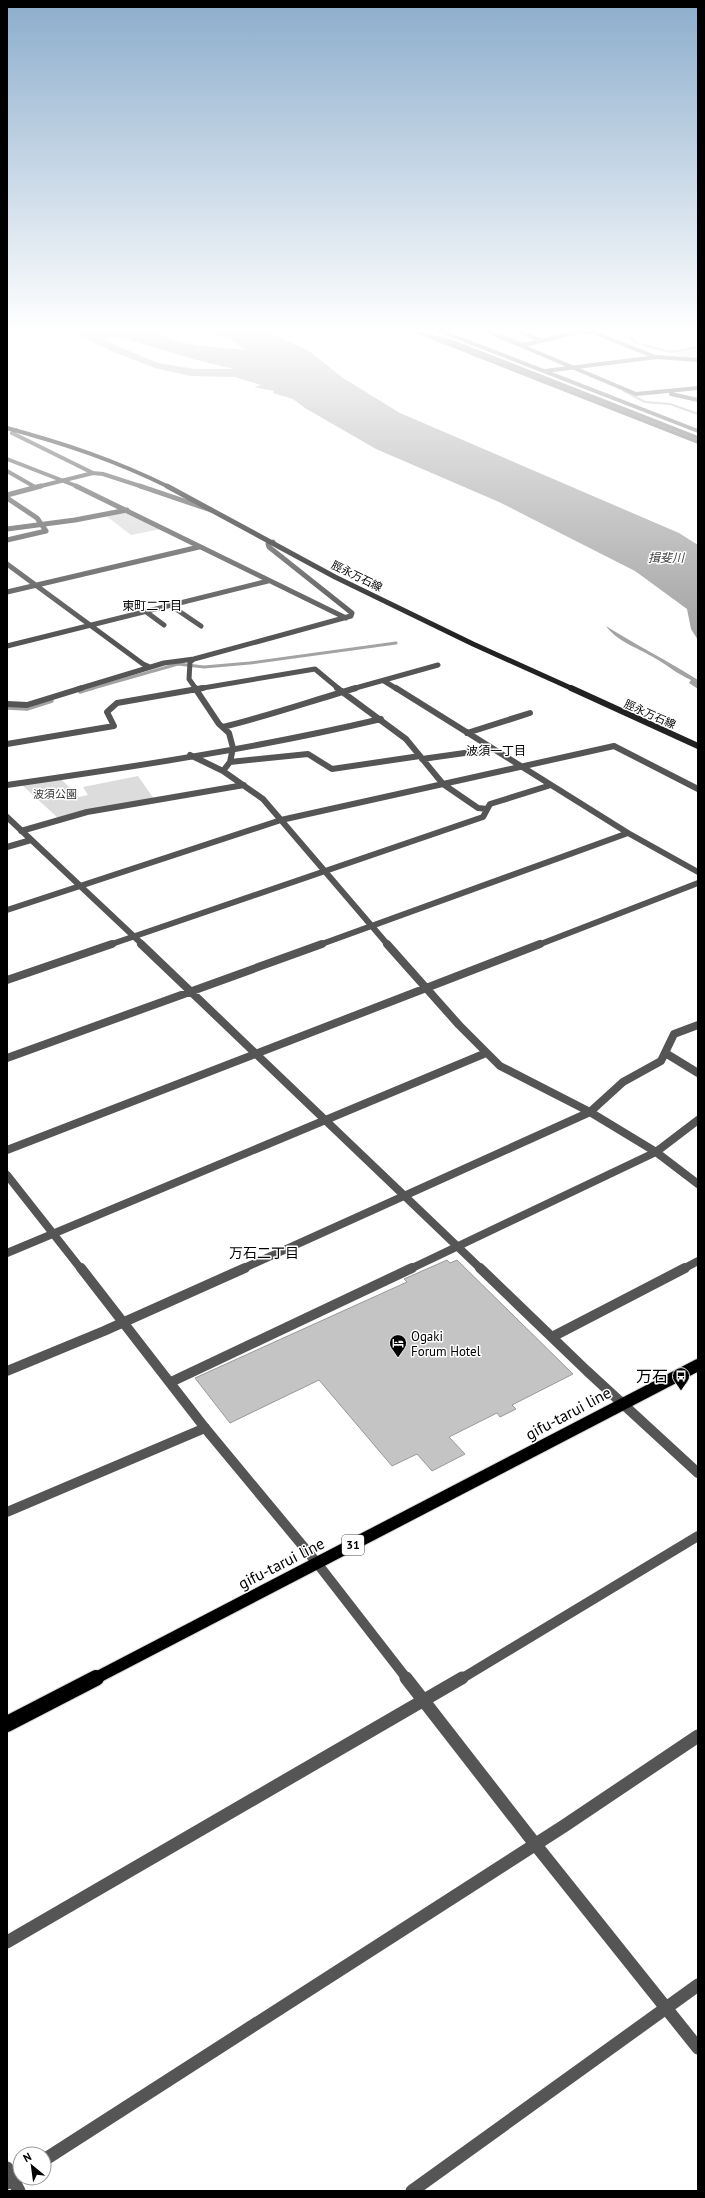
<svg xmlns="http://www.w3.org/2000/svg" width="705" height="2198" font-family="'PT Sans','Noto Sans JP',sans-serif">
  <rect width="100%" height="100%" fill="#fff"/>
  <path fill="#dcdcdc" d="M698,348V359H682L680,355L673,352Z
    M127,511L161,529L131,535L105,515Z
    M138,776L154,799L58,818L21,784L60,778L79,797L88,795L83,787Z"/>
  <path fill="#a3a3a3" fill-rule="evenodd" d="M62,328H151C177,348 214,346 245,350L228,337L168,328H260L309,351L343,378L400,413L679,533L698,545V640L691,629L687,609L635,571L499,502L376,449L305,408L293,399L273,393L274,391L254,387L261,385L235,377L191,376L155,368L109,350ZM111,337L127,339L193,359L234,369H195L158,363L103,340Z
    M606,626C636,645 668,661 698,680V689L689,683L691,680C677,674 666,664 653,657C636,647 618,642 606,626Z"/>
  <g fill="none" stroke-linecap="round" stroke-linejoin="round">
    <path stroke="#a3a3a3" stroke-width="2" d="M485,328L526,344
      M563,328L577,331
      M619,328L637,343
      M640,344L671,352L698,347
      M624,391L645,402L670,404L698,414"/>
    <path stroke="#a3a3a3" stroke-width="3" d="M90,689L178,664L204,667L250,663L396,643"/>
    <path stroke="#a3a3a3" stroke-width="3.5" d="M80,692L93,688
      M7,708L27,709L52,701"/>
  </g>
  <path fill="#c4c4c4" stroke="#999" d="M447,1260L450,1263L457,1260L573,1374L512,1405L516,1409L500,1417L497,1413L449,1437L465,1454L432,1471L417,1454L392,1466L319,1380L230,1423L195,1378L407,1282L404,1279Z"/>
  <g fill="none" stroke-linecap="round" stroke-linejoin="round">
    <g stroke="#dbdbdb" stroke-width="14">
      <path id="primary-far1" d="M94,1679L698,1365"/>
    </g>
    <g stroke="#dbdbdb" stroke-width="18">
      <path id="primary" d="M7,1724L96,1678"/>
    </g>
    <path stroke="#555" stroke-width="4" d="M433,328L698,431
      M479,328L636,394L698,388
      M509,328L543,341
      M582,328L653,356
      M427,335L450,341L698,438
      M524,345L582,331L588,333
      M545,371L657,357L698,360
      M671,394L698,400
      M16,430L12,433L93,473
      M7,459L79,487
      M7,471L35,487
      M37,487L93,473L103,474L143,487"/>
    <path stroke="#555" stroke-width="5" d="M76,486L346,618
      M140,486L211,510
      M7,495L41,486
      M7,498L37,518L46,531
      M7,529L75,520L127,510
      M7,540L46,531
      M7,564L143,664L150,667
      M7,592L199,547
      M170,605L201,626
      M145,611L164,625
      M7,646L268,581
      M384,681L397,689
      M78,689L164,663L194,659
      M196,689L189,679L190,662L194,659L351,616L352,613L269,547L268,544L273,542
      M197,689L315,669L339,689
      M352,689L438,665"/>
    <path stroke="#555" stroke-width="6" d="M195,688L219,724L229,733L233,748L230,762L223,771L263,799L388,945
      M337,688L406,739L443,784L478,808L487,809
      M396,688L628,833L698,872
      M7,704L27,705L82,688
      M223,727C268,716 311,701 356,688
      M467,733L530,713
      M7,744L114,726L107,712L117,703L203,688
      M190,755L223,771
      M422,759L493,749
      M230,762L308,754L332,769L420,756
      M7,785C132,767 258,748 381,719
      M7,817L143,945
      M21,831L87,812L244,785
      M7,847L31,840
      M7,910L281,820L614,746L698,789
      M109,945L483,817L490,804L551,785
      M319,945L628,833
      M538,945L698,883"/>
    <path stroke="#555" stroke-width="8" d="M141,944L481,1269
      M387,944L459,1025L500,1066L590,1112L656,1152L698,1184
      M7,980L112,944
      M667,1054L698,1073
      M7,1058L322,944
      M7,1150L540,944
      M7,1253L486,1053
      M242,1269L590,1112L623,1082L661,1061L674,1034L698,1025
      M410,1269L656,1152L698,1120
      M683,1269L698,1261"/>
    <path stroke="#555" stroke-width="10" d="M480,1268L587,1371L698,1473
      M552,1337L685,1268
      M7,1371L104,1331L245,1268
      M171,1382L412,1268
      M7,1512L205,1428
      M461,1679L698,1536"/>
    <path stroke="#555" stroke-width="13" d="M7,1942L462,1678
      M44,2160L564,1826L698,1736
      M7,2168L19,2191
      M7,2183L20,2175
      M412,2191L698,1985"/>
    <path stroke="#555" stroke-width="4" d="M408,328L698,442"/>
    <path stroke="#555" stroke-width="8" d="M7,1175L81,1269"/>
    <path stroke="#555" stroke-width="10" d="M81,1268L205,1428L317,1563L407,1679"/>
    <path stroke="#555" stroke-width="13" d="M406,1678L535,1844L698,2048"/>
    <path stroke="#222" stroke-width="4" d="M7,428C66,444 114,460 169,487"/>
    <path stroke="#222" stroke-width="5" d="M167,486L335,577L473,644L573,689"/>
    <path stroke="#222" stroke-width="6" d="M571,688L698,746"/>
    <use href="#primary-far1" stroke="#000" stroke-width="12"/>
    <use href="#primary" stroke="#000" stroke-width="16"/>
  </g>
  <linearGradient id="sky" x2="0" y2="1"><stop stop-color="#8cadcc"/><stop offset="0.52" stop-color="#fff"/><stop offset="1" stop-color="#fff" stop-opacity="0"/></linearGradient>
  <rect width="705" height="635" fill="url(#sky)"/>
  <defs>
    <g id="hotel-pin" transform="scale(0.9)"><path d="M0 17L-7.5 6A9.5 9.5 0 1 1 7.5 6Z" fill="#000" stroke="#fff"/><path d="M-6-4.5h1.5V1H6V5H4.5V3h-9V5H-6ZM-4 0a1.8 1.8 0 1 1 3.6 0ZM.5 0V-2.5h3Q6-2.5 6 0Z" fill="#fff"/></g>
    <g id="bus-pin" transform="scale(0.9)"><path d="M0 17L-7.5 6A9.5 9.5 0 1 1 7.5 6Z" fill="#000" stroke="#fff"/><path d="M-5-6H5V4H4V6H2V4H-2V6H-4V4H-5ZM-3.5-4V0h7V-4ZM-3.5 1.2v1.5H-2V1.2ZM2 1.2v1.5H3.5V1.2Z" fill="#fff"/></g>
  </defs>
  <g fill-rule="evenodd">
    <use href="#hotel-pin" x="398" y="1343"/>
    <use href="#bus-pin" x="681" y="1376"/>
  </g>
  <g text-anchor="middle" stroke-width="3" stroke-linejoin="round" paint-order="stroke">
    <g font-size="11" fill="#000" stroke="#fff">
      <text transform="translate(357 576) rotate(26)" y="4">脛永万石線</text>
      <text transform="translate(650 714) rotate(24)" y="4">脛永万石線</text>
    </g>
    <g font-size="11" fill="#333" stroke="#fff">
      <text x="55" y="798">波須公園</text>
    </g>
    <g font-size="12" font-style="italic" fill="#444" stroke="#fff">
      <text x="666" y="562">揖斐川</text>
    </g>
    <g font-size="12" fill="#000" stroke="#fff">
      <text x="152" y="610">東町二丁目</text>
      <text x="496" y="755">波須一丁目</text>
    </g>
    <rect fill="#fff" stroke="#4c4c4c" stroke-width="1" x="342" y="1535" width="22" height="20" rx="3"/>
    <g font-size="12" font-weight="bold" fill="#000">
      <text x="353" y="1549">31</text>
    </g>
    <g font-size="13" fill="#000" stroke="#fff" text-anchor="start">
      <text x="411" y="1341">Ogaki<tspan x="411" dy="15">Forum Hotel</tspan></text>
    </g>
    <g font-size="14" fill="#000" stroke="#fff">
      <text x="264" y="1258">万石二丁目</text>
    </g>
    <g font-size="16" fill="#000" stroke="#fff" text-anchor="end">
      <text x="668" y="1382">万石</text>
    </g>
    <g font-size="16" fill="#000" stroke="#fff">
      <text transform="translate(568 1413) rotate(-28)" y="6">gifu-tarui line</text>
      <text transform="translate(281 1563) rotate(-27)" y="6">gifu-tarui line</text>
    </g>
  </g>
  <rect width="705" height="2198" fill="none" stroke="#000000" stroke-width="16"/>
  <g transform="translate(32 2166) rotate(331)"><circle r="19" fill="#ffffff" stroke="#999999"/>
  <path d="M0-3L7 15L0 10L-7 15Z" fill="#000000"/>
  <text y="-6" font-size="11" font-weight="bold" text-anchor="middle" fill="#000000">N</text>
  </g>
</svg>
